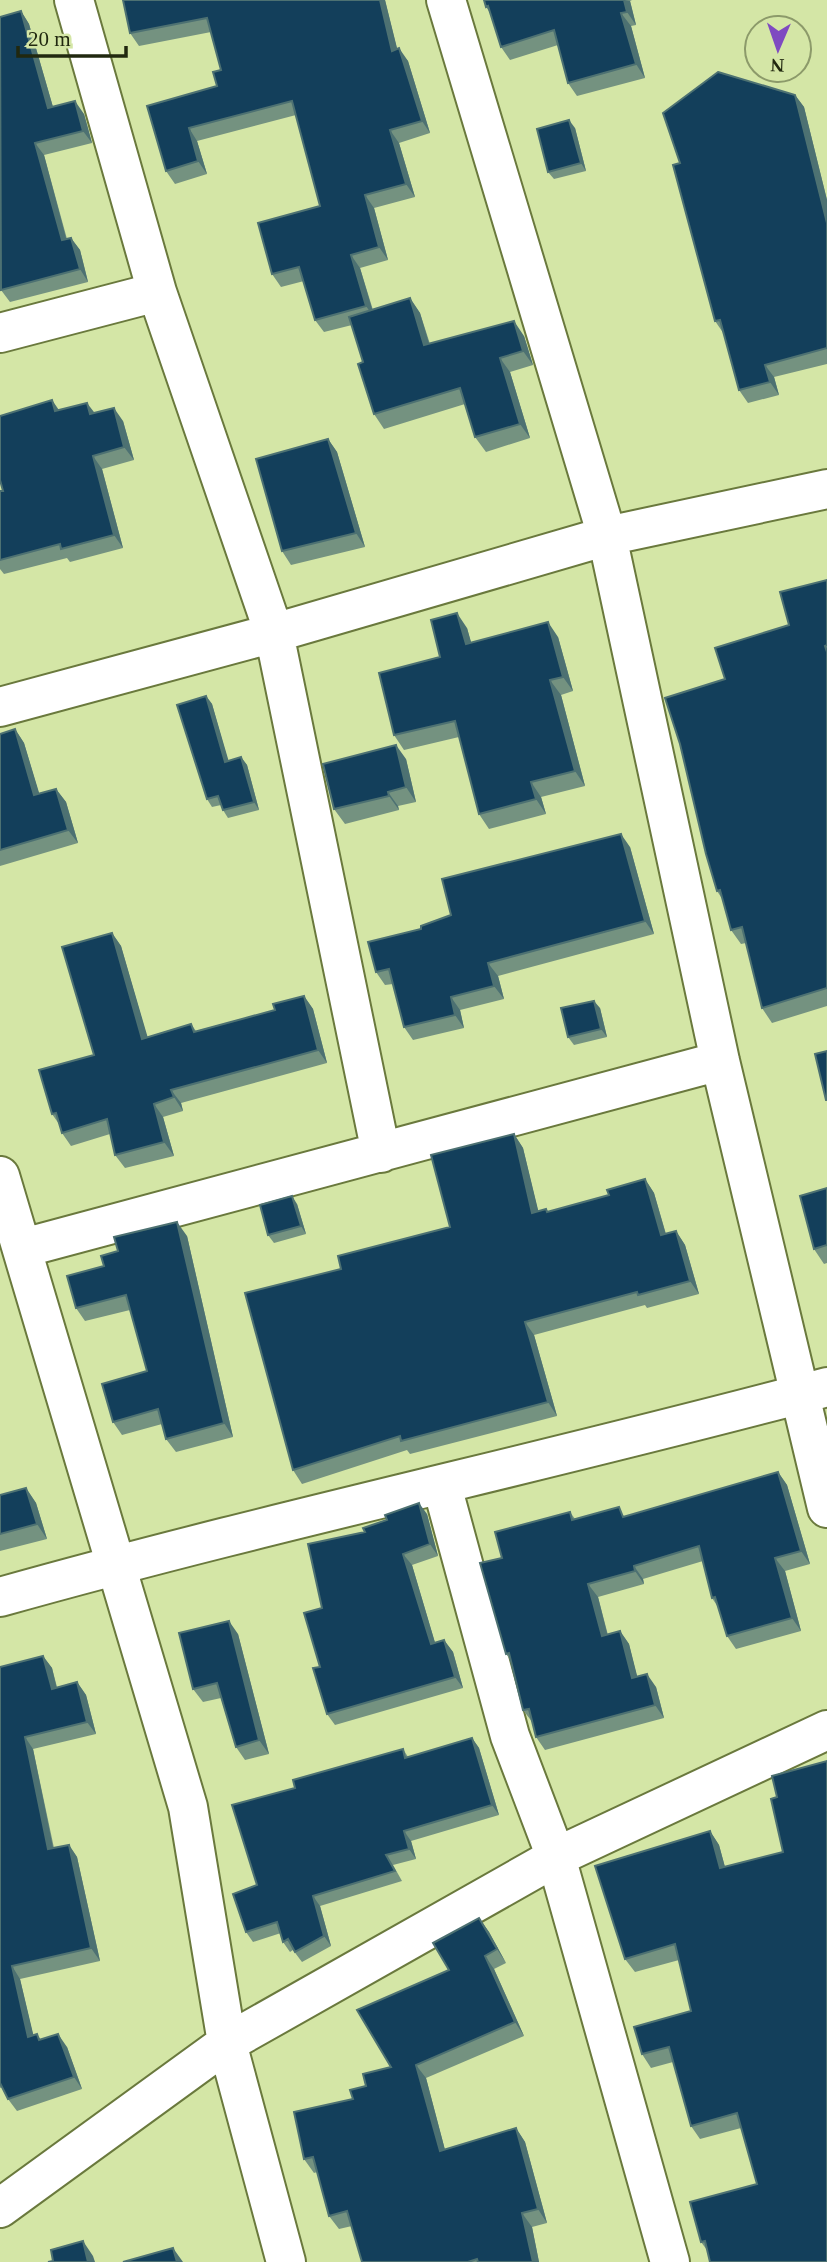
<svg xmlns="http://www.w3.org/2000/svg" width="827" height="2262" font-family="'Times New Roman',serif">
  <rect width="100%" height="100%" fill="#d4e6a6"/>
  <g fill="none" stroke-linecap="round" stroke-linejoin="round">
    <g stroke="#6a793d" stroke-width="42">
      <path id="minor" d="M74,0L157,292L274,633L381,1153
        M446,0L607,536L720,1061L827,1508
        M0,333L157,292
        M0,707L274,633L607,536L827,489
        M0,1176L188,1807L227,2043L286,2262
        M23,1248L720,1061
        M442,1486L510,1736L556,1857L670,2262
        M0,1597C274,1520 552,1461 827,1387
        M0,2208L227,2043L556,1857L827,1730"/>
    </g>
    <use href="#minor" stroke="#fff" stroke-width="38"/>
  </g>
  <path fill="#749280" d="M123,0H385L397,49L408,61L430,133L399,143L415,197L374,208L388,260L360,268L373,310L410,298L420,313L430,344L524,336L533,365L510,372L530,438L486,452L475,437L465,404L384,429L374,414L363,362L352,325L324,332L315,320L304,281L281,287L272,274L320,206L296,115L197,141L207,174L175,184L166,171L147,106L217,86L221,70L211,32L139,46L130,33Z
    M484,0H632L630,1L636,25L631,26L645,78L577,96L568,83L558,45L510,60L501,47L491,14L486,7Z
    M21,11L29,24L53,107L84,114L92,143L44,155L67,239L71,238L80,250L88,282L10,302L1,290Z
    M795,95L804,107L827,200V364L774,377L779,395L748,403L739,390L724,334L715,321L680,163Z
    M575,128L586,171L554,179L548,172Z
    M52,400L59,410L94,413L123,421L134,460L102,469L123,548L70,562L67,558L4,574L0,569V491H3Z
    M328,439L337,452L365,547L291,565L282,551Z
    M827,580V1006L772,1023L762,1008L746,943L741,944L731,930L723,900L717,891L725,679L789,625Z
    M467,628L471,643L558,637L573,691L561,695L585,786L541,797L546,814L489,829L479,814L459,737L404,750L394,735L440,657Z
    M206,696L212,704L228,761L241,757L247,765L259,810L228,818L223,810L221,805L212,807L207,799Z
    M15,729L24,743L39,794L56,789L66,802L78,843L0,866V734Z
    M406,759L416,802L398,806L399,810L345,824L334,809Z
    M630,847L654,934L498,976L504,999L460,1010L464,1028L413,1040L404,1027L393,984L385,985L376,972L421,929Z
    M112,933L121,946L147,1037L191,1024L196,1031L275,1010L304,996L313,1009L327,1063L181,1103L183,1111L163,1117L174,1156L125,1168L115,1155L110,1134L71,1146L62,1133L59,1124L52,1114L94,1055Z
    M600,1008L607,1037L574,1045L568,1037Z
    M514,1134L523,1148L538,1211L548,1212L609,1195L645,1179L654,1193L666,1234L676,1231L685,1245L699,1294L647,1308L645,1305L534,1335L557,1416L410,1454L407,1450L302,1484L293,1470L341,1269L450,1227Z
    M827,1188V1263L824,1264L814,1249Z
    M297,1204L306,1234L274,1243L268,1235Z
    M187,1236L233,1437L176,1452L166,1439L162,1424L122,1435L113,1422L147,1371L130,1310L85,1321L76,1308L104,1266Z
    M778,1472L787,1485L810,1564L785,1571L801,1631L736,1649L727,1636L718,1607L712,1598L703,1561L643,1579L644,1584L598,1597L608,1635L620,1631L629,1644L637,1677L656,1687L664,1718L545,1750L536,1737L533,1723L523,1710L512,1662L506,1654L502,1558L570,1512L575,1519L626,1516Z
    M26,1488L36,1503L47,1539L0,1551V1495Z
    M427,1514L438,1556L412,1565L435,1643L444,1640L453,1652L463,1688L335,1725L327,1714L320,1667L322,1608L365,1532Z
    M238,1634L269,1754L245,1760L236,1747L221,1698L203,1702L193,1689Z
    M43,1656L52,1668L57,1687L77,1682L86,1695L96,1734L33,1749L54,1848L69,1845L77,1857L100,1961L20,1979L33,2035L37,2034L41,2040L67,2047L82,2089L17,2111L8,2099L2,2087L0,2088V1667Z
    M472,1738L479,1748L499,1815L411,1841L416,1859L393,1865L402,1881L320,1906L331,1946L302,1962L293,1950L290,1952L283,1942L281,1933L253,1942L246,1932L257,1885L295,1788L403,1749L408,1757Z
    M827,1761V2262L707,2250L701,2242L757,2184L741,2128L700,2139L691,2126L673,2062L651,2068L642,2054L691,2011L679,1960L635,1972L625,1959L710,1831L719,1845L725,1867L783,1852L777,1797Z
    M479,1918L489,1932L506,1963L494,1969L524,2036L426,2078L445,2150L516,2128L525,2142L547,2223L532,2227L539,2262H362L352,2226L339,2229L329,2216L317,2172L314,2173L304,2159L353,2099L366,2086L391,2067Z"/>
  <path fill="#4d7172" d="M380,0H385L401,64L392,51Z
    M624,0L630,1L636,25L627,12Z
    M21,11L29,24L57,121L48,108Z
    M621,13L631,26L645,78L636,64Z
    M399,48L408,61L430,133L422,121Z
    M795,95L804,107L827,200V223Z
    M75,101L84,114L92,143L83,131Z
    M569,120L575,128L586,171L581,163Z
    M189,128L197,141L207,174L198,161Z
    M390,130L399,143L415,197L406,184Z
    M35,143L44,155L70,253L62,240Z
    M365,195L374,208L388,260L379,247Z
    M71,238L80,250L88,282L80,269Z
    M351,255L360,268L375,319L366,306Z
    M410,298L420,313L434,360L424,345Z
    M514,321L524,336L533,365L523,351Z
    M500,358L510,372L530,438L520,424Z
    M765,365L774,377L779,395L770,382Z
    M52,400L61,414L55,411Z
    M87,403L97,416L90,414Z
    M114,408L123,421L134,460L124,447Z
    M328,439L337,452L365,547L356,533Z
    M93,456L102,469L123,548L114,535Z
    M457,613L467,628L476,659L466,644Z
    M548,622L558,637L573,691L563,677Z
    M550,680L561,695L585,786L575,771Z
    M206,696L212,704L231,769L225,762Z
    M15,729L24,743L44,809L34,795Z
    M396,745L406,759L416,802L406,787Z
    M241,757L247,765L259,810L254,802Z
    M531,782L541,797L546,814L536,799Z
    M56,789L66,802L78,843L68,830Z
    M388,792L398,806L399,810L389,796Z
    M621,834L630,847L654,934L645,921Z
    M112,933L121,946L152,1052L142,1039Z
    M488,963L498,976L504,999L494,986Z
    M304,996L313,1009L327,1063L318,1050Z
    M451,997L460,1010L464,1028L455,1015Z
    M594,1001L600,1008L607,1037L601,1029Z
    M171,1090L181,1103L183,1111L174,1097Z
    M154,1104L163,1117L174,1156L164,1142Z
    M514,1134L523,1148L542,1226L532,1213Z
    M645,1179L654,1193L670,1249L661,1235Z
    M292,1196L297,1204L306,1234L301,1226Z
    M177,1222L187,1236L233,1437L224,1423Z
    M676,1231L685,1245L699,1294L690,1281Z
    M525,1322L534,1335L557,1416L548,1402Z
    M778,1472L787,1485L810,1564L801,1551Z
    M26,1488L36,1503L47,1539L37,1524Z
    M419,1503L427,1514L438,1556L430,1544Z
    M403,1554L412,1565L439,1656L431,1644Z
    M775,1558L785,1571L801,1631L792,1618Z
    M634,1566L643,1579L644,1584L635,1571Z
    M588,1584L598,1597L611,1649L602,1636Z
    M229,1621L238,1634L269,1754L259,1740Z
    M620,1631L629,1644L641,1691L632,1678Z
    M444,1640L453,1652L463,1688L455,1677Z
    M43,1656L52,1668L60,1702L52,1689Z
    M647,1674L656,1687L664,1718L655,1705Z
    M77,1682L86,1695L96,1734L87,1722Z
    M25,1737L33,1749L56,1862L48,1849Z
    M472,1738L479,1748L499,1815L492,1805Z
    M404,1831L411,1841L416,1859L409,1849Z
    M710,1831L719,1845L729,1882L720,1868Z
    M69,1845L77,1857L100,1961L91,1948Z
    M313,1896L320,1906L331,1946L324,1936Z
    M479,1918L489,1932L506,1963L497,1949Z
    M485,1956L494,1969L524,2036L515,2022Z
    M12,1966L20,1979L37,2050L28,2037Z
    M58,2034L67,2047L82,2089L74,2077Z
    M416,2065L426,2078L449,2165L440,2151Z
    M516,2128L525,2142L547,2223L538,2209Z
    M522,2213L532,2227L539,2262H533Z
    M83,2241L93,2256L95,2262H88Z
    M173,2248L183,2262H177Z"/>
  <path fill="#133f5b" stroke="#4d7172" stroke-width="2" d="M123,0H380L392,51L399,48L422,121L390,130L406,184L365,195L379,247L351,255L366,306L315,320L299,267L272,274L258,223L320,206L292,101L189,128L198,161L166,171L147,106L217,86L213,72L221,70L207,18L130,33Z
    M484,0H624L627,12L621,13L636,64L568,83L554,30L501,47L488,6L486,7Z
    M21,11L48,108L75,101L83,131L35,143L62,240L71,238L80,269L1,290L0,17Z
    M718,72L795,95L827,223V348L765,365L770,382L739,390L720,320L715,321L673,165L680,163L663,113Z
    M569,120L581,163L548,172L537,129Z
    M410,298L424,345L514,321L523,351L500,358L520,424L475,437L460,388L374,414L358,364L363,362L349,317Z
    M52,400L55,411L87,403L90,414L114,408L124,447L93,456L114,535L61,549L60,544L0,560V491H3L0,480V416Z
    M328,439L356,533L282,551L256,459Z
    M827,580V645L825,646L827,652V988L762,1008L742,927L731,930L720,890L717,891L706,854L680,744L665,698L725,679L715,648L789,625L780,592Z
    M457,613L466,644L548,622L563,677L550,680L575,771L531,782L536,799L479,814L455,721L394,735L379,673L440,657L431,620Z
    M206,696L225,762L241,757L254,802L223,810L218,796L207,799L177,705Z
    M15,729L34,795L56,789L68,830L0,850V734Z
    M396,745L406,787L388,792L389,796L334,809L323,764Z
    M621,834L645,921L488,963L494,986L451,997L455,1015L404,1027L389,969L376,972L368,942L421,929V926L451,915L442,879Z
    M112,933L142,1039L191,1024L194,1032L275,1010L273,1004L304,996L318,1050L171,1090L174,1097L154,1104L164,1142L115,1155L107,1119L62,1133L56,1113L52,1114L39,1070L94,1055L62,947Z
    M594,1001L601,1029L568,1037L561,1008Z
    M827,1051V1100H826L815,1054Z
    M514,1134L532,1213L546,1209L547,1212L609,1195L607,1190L645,1179L661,1235L676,1231L690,1281L638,1295L637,1292L525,1322L548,1402L401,1441L400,1436L293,1470L245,1293L341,1269L338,1256L450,1227L431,1155Z
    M827,1188V1245L814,1249L800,1196Z
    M292,1196L301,1226L268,1235L260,1205Z
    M177,1222L224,1423L166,1439L158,1409L113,1422L102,1384L147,1371L126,1295L76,1308L67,1276L104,1266L101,1256L118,1251L114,1237Z
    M778,1472L801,1551L775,1558L792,1618L727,1636L715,1597L712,1598L699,1546L634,1566L635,1571L588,1584L602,1636L620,1631L632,1678L647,1674L655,1705L536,1737L529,1709L523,1710L509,1653L506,1654L480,1563L502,1558L495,1532L570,1512L572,1520L619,1507L623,1517Z
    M26,1488L37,1524L0,1534V1495Z
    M419,1503L430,1544L403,1554L431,1644L444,1640L455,1677L327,1714L313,1668L320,1667L304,1613L322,1608L308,1544L365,1532L363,1528L387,1520L385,1515Z
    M229,1621L259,1740L236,1747L217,1683L193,1689L179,1633Z
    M43,1656L52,1689L77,1682L87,1722L25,1737L48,1849L69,1845L91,1948L12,1966L28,2037L37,2034L39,2040L58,2034L74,2077L8,2099L0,2083V1667Z
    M472,1738L492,1805L404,1831L409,1849L386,1855L395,1871L313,1896L324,1936L295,1952L288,1939L283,1942L277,1922L246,1932L233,1894L257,1885L232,1805L295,1788L293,1780L403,1749L405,1758Z
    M827,1761V2262H710L705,2241L701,2242L690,2202L757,2184L737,2113L691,2126L669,2047L642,2054L634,2027L691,2011L675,1944L625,1959L595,1866L710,1831L720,1868L783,1852L771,1799L777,1797L772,1776Z
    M479,1918L497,1949L485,1956L515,2022L416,2065L440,2151L516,2128L538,2209L522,2213L533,2262H478L477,2259L468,2262H362L347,2211L329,2216L313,2157L304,2159L294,2112L353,2099L350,2090L366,2086L363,2074L391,2067L357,2010L449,1970L433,1943Z
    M83,2241L88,2262H48L53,2261L51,2250Z
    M173,2248L177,2262H123Z"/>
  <g transform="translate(778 49) rotate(182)"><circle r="33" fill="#d4e6a6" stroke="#8c9a6a" stroke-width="2"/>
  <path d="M0-5L12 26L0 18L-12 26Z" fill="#7f4ac1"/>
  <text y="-10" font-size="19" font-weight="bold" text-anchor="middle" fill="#21280f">N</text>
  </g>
  <path d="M18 46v10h108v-10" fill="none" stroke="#21280f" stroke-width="3.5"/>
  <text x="28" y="46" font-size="21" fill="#21280f" stroke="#d4e6a6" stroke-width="5" paint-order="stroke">20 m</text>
</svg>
